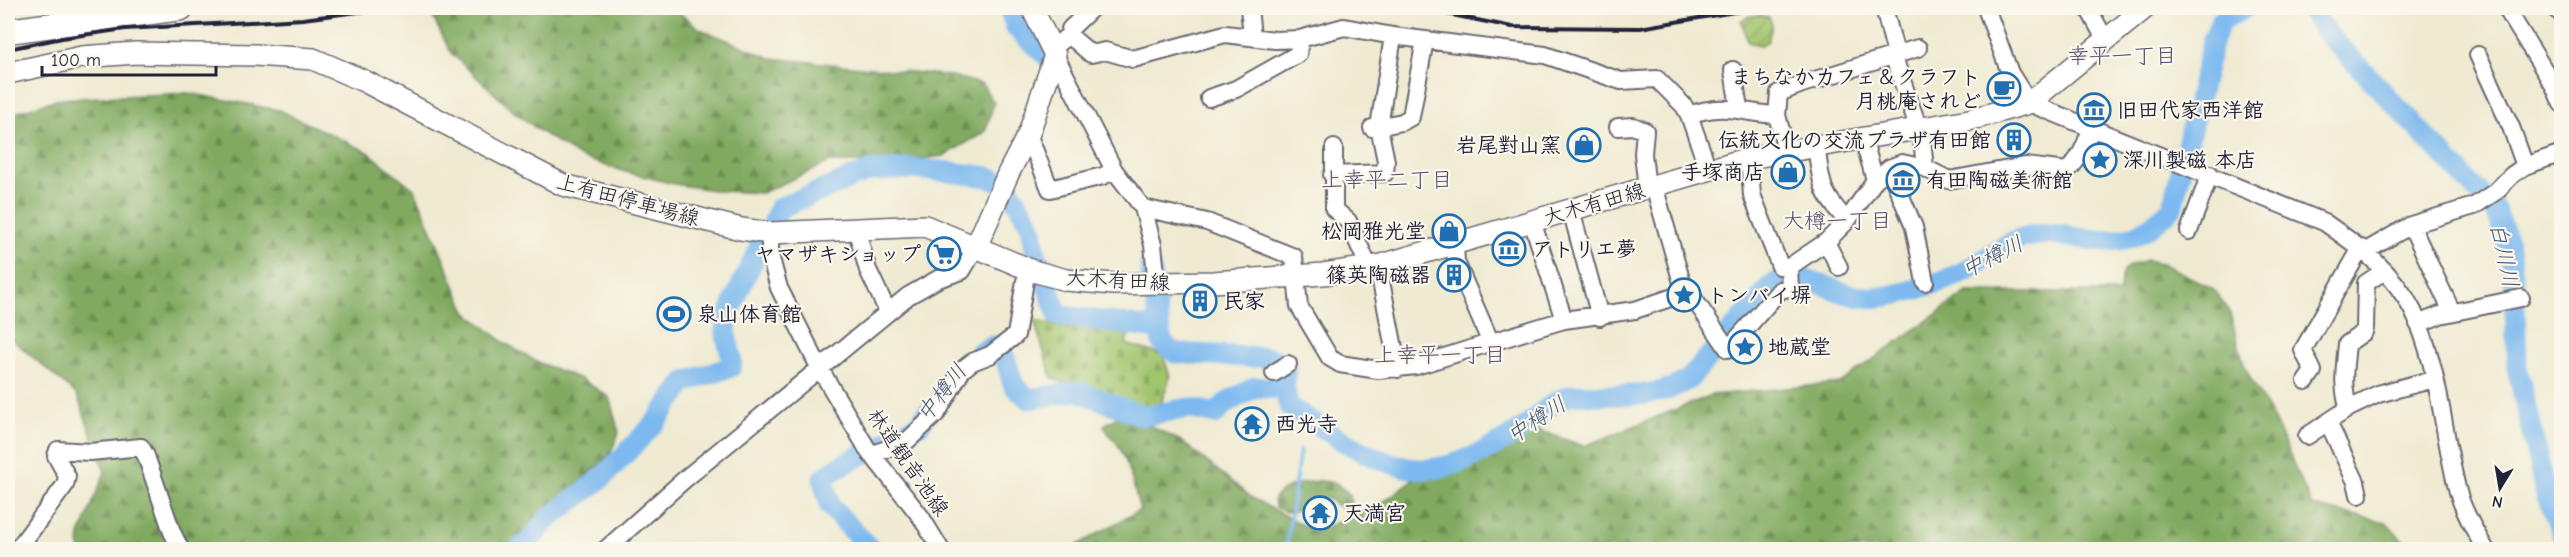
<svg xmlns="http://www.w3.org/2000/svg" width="2569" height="557" font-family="'Comic Neue','Klee One',sans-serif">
  <defs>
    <pattern id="forest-firs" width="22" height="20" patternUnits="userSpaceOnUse" patternTransform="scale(1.5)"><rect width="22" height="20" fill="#81aa60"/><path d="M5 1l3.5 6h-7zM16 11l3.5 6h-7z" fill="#698a50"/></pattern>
    <pattern id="cemetery-stones" width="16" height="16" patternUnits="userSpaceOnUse" patternTransform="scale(1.5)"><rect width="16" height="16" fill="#a2c46d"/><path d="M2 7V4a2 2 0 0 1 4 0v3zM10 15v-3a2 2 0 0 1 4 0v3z" fill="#8ba85f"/></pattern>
    <pattern id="garden-furrows" width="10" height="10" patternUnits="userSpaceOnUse" patternTransform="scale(1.5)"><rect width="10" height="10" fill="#a2c46d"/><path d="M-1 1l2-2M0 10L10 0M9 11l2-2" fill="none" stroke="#8ba85f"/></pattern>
  </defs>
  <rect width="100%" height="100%" fill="#fbf7ec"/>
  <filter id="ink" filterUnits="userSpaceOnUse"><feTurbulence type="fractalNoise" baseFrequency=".0167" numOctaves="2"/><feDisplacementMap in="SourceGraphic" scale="12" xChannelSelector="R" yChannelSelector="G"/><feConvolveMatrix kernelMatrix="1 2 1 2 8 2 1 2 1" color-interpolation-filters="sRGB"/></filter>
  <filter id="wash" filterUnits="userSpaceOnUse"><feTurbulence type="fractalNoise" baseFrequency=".008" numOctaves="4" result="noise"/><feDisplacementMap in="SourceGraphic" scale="24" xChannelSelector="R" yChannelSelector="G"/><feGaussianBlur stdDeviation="1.35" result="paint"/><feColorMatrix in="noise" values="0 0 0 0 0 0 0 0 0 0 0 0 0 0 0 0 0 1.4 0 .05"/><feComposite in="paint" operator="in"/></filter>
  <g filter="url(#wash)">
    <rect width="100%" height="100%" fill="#efead1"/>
    <path fill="url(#forest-firs)" stroke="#52664e" stroke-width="1.5" d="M428,8H674L700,29L771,58L951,76L982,84L994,103L985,132L944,156L896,162H830L762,193L720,191L674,184L622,171L578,156L538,130L513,111L451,53Z
      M188,93L279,110L368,152L415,190L466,312L505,343L537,362L581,379L609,397L619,433L609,456L505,549H79L80,535L105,472L77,395L8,336V115L58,99Z
      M2147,260L2162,263L2212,288L2229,310L2245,368L2276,424L2312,506L2386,522L2411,549H1070L1140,510C1134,488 1129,464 1118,445C1113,437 1107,434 1104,425L1124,413L1181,441L1252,498L1315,532L1383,502L1437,462L1529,427L1584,446L1712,395L1840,383L1967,292H2120C2121,267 2122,268 2147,260Z
      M1320,481L1336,483L1350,495L1351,504L1347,510C1339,508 1337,504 1330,500C1316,491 1305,504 1295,512H1286L1275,507L1274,498C1285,485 1304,482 1320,481Z"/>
    <path fill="url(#cemetery-stones)" stroke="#627354" stroke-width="1.5" d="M1034,320L1068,329L1071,324L1128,335L1126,344L1163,355L1170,377L1160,406L1142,410L1052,378Z"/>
    <path fill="url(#garden-furrows)" stroke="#627354" stroke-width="1.5" d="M1761,15L1769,17L1772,25L1768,41L1761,45L1748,42L1741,21L1749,16Z"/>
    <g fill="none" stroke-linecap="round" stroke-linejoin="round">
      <path stroke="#7db9ef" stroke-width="4" d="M1286,550L1300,450"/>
      <path stroke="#7db9ef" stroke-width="21" d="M1009,8L1016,28L1048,57L1057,73
        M2309,8L2325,31L2496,211L2508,244L2514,279L2517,367L2545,491L2562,534
        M773,224L779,208L869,171L915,169L950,172L988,177L1007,185L1031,226L1037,259L1058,315L1159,329
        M1150,266L1162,343L1175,353L1272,358L1286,368L1284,389L1289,406C1324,430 1385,473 1429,469C1458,467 1488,450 1513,435C1533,424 1547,403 1569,396C1577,393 1588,395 1596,395C1630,395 1660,398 1689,379L1771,286C1795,267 1823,287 1848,294C1858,297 1871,298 1880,297C1897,296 1943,282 1959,274C1979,265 1995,249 2014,241C2053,223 2094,250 2131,237C2147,231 2160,219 2172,208L2213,39L2222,20L2245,8
        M980,352L993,346L1005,358L1014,386L1029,399L1078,391L1143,416L1189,408L1216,414L1225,404L1255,387L1284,389
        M518,550L527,544L548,519L602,478L654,424L685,382L731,367C734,354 725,343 726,330C728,306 752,266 762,241
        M871,550L830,506L823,479L835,469L920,424L927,413"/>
    </g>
  </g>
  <g filter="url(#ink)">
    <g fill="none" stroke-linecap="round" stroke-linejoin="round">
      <g stroke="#6a6870" stroke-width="20">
        <path id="minor" d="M1249,8L1252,36
          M1884,8L1896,54
          M1986,8L2010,73L2029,103L2324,222C2360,247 2393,271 2413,311C2439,364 2443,435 2458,492C2464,513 2475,532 2486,550
          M2088,8L2105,39
          M2506,8L2554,86L2562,104
          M2554,8L2562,14
          M1069,35L1070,29L1092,8
          M1052,49L1069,35L1091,54L1105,51L1133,59L1225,34L1275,40L1300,39L1344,27L1393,36L1545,55L1621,81L1657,79L1684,106L1689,115
          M1055,55L1114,170L1143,208L1153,245L1157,284
          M1893,55L1919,129
          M2478,55L2511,127L2525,166
          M1733,70L1739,108
          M1209,98L1236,89L1298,54L1300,39
          M1618,127L1633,126L1645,131L1643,154L1647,188
          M1372,128L1402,122L1411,117L1425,40
          M1921,129L1925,168
          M1028,134L1050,189L1103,176L1114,170
          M1863,138L1875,180
          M1816,145C1822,185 1819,190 1847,221
          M1334,148V209L1348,221L1369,267
          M1786,150L1777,115L1779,93L1802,84L1918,48
          M1749,158L1752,195L1780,266L1789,267L1826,242L1847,221L1875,180L1889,168L1902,163L1925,168L1949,180L2025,166L2067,171C2080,159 2085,146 2091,129
          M1889,168L1914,227L1925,282
          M1708,169L1689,115C1726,102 1741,113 1777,115
          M1332,175L1385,173L1386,161L1379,127L1393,36
          M1654,186L1685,293
          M1143,208L1207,222L1294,257L1299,306L1330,358L1340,364L1378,370L1416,366L1537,328L1564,320L1635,310L1685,293L1692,296L1728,349L1780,290L1790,288L1789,267
          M1571,210L1600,317
          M1532,221L1564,320
          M2411,225L2452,312
          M856,228L868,270L888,312
          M2189,231L2210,174
          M770,233V255L779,288L820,369L871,455L907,441L937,413L962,370L972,362L990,355L1016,335L1025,281
          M1826,242L1839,267
          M1455,246L1456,262L1490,341
          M2366,251L2411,225L2474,206L2495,192L2512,175L2525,166L2562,153
          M1378,266L1398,369
          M2418,324L2440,315L2521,298
          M1274,373L1288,364
          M2306,381L2313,371L2303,350L2361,248
          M2349,408C2341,388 2345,365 2347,344L2364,332L2365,328L2366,283L2384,271
          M2328,422L2356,482L2359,495
          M2307,436L2349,408L2378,394L2434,379
          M866,447L921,517L941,550
          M17,550L65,485L67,476L56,456L58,450L90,452L141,447L146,456L172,532L181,550
          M605,550L685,479L908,296L938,279L962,271L976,247"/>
      </g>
      <g stroke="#6a6870" stroke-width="24">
        <path id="major" d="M8,73L82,57L136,53L255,55L313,59L364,81L563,185L741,229L770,233L925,226L1033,271L1066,280L1114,284L1213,282L1323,274L1378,266L1749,158L1969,120L2029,103L2145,8
          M976,247L1008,174L1029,133L1055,55L1032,8"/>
      </g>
      <g stroke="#6a6870" stroke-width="27">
        <path id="highway" d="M8,31L181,8"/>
      </g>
      <use href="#minor" stroke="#fff" stroke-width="16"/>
      <use href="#major" stroke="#fff" stroke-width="21"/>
      <use href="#highway" stroke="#fff" stroke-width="24"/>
      <path stroke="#22223b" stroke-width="4" d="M1417,8L1512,27L1640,28L1758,8
        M8,49L62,38L125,29L303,19L389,8"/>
    </g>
  </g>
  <defs>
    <g id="cafe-ring" transform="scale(1.725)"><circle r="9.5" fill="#fbf7ec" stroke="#1f6fb2" stroke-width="1.5"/><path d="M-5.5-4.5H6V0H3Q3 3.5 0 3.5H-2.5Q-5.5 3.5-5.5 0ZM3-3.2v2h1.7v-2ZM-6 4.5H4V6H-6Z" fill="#1f6fb2"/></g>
    <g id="museum-ring" transform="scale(1.725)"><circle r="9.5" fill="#fbf7ec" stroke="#1f6fb2" stroke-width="1.5"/><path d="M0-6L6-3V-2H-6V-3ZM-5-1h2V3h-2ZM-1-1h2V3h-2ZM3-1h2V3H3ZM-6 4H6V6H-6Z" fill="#1f6fb2"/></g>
    <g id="building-ring" transform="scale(1.725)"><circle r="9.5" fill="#fbf7ec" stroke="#1f6fb2" stroke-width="1.5"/><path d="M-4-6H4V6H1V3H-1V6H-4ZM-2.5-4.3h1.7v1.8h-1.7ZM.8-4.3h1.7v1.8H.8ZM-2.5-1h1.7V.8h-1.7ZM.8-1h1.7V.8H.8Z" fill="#1f6fb2"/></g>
    <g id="shop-ring" transform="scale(1.725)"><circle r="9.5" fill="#fbf7ec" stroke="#1f6fb2" stroke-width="1.5"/><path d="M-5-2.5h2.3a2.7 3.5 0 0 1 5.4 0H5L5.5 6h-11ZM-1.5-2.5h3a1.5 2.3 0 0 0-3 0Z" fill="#1f6fb2"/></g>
    <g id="sight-ring" transform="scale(1.725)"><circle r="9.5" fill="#fbf7ec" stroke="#1f6fb2" stroke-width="1.5"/><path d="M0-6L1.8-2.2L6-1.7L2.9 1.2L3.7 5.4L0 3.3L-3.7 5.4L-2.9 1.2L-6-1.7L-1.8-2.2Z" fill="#1f6fb2"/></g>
    <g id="supermarket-ring" transform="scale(1.725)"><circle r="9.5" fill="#fbf7ec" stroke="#1f6fb2" stroke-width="1.5"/><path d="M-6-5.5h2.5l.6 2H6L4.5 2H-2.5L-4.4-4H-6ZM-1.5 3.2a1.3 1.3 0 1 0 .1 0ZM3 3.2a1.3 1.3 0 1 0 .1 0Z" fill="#1f6fb2"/></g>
    <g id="stadium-ring" transform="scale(1.725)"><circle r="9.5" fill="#fbf7ec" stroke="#1f6fb2" stroke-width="1.5"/><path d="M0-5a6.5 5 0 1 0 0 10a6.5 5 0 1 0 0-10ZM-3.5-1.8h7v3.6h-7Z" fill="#1f6fb2"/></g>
    <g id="temple-ring" transform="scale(1.725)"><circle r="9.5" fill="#fbf7ec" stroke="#1f6fb2" stroke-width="1.5"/><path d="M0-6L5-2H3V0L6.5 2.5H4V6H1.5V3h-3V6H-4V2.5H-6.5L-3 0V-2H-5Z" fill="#1f6fb2"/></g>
  </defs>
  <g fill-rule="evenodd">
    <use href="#cafe-ring" x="2004" y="89"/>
    <use href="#museum-ring" x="2094" y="110"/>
    <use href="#building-ring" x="2014" y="140"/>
    <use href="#shop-ring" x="1584" y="145"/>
    <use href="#sight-ring" x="2100" y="160"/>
    <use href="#shop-ring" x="1788" y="172"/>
    <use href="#museum-ring" x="1903" y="180"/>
    <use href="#shop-ring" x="1449" y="231"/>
    <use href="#museum-ring" x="1509" y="249"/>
    <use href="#supermarket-ring" x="944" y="254"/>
    <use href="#building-ring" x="1454" y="275"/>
    <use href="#sight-ring" x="1684" y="295"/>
    <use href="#building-ring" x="1200" y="301"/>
    <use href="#stadium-ring" x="674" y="314"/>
    <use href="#sight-ring" x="1745" y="347"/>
    <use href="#temple-ring" x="1252" y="424"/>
    <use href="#temple-ring" x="1320" y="513"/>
  </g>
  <g text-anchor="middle" stroke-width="4.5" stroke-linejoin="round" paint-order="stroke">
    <g font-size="21" font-weight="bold" fill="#22223b" stroke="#fbf7ec" text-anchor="start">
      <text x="1981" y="84" text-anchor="end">まちなかカフェ＆クラフト<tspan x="1981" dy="24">月桃庵されど</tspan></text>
      <text x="2117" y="117">旧田代家西洋館</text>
      <text x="1991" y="147" text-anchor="end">伝統文化の交流プラザ有田館</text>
      <text x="1561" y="152" text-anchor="end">岩尾對山窯</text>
      <text x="2123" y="167">深川製磁 本店</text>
      <text x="1765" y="179" text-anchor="end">手塚商店</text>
      <text x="1926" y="187">有田陶磁美術館</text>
      <text x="1426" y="238" text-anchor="end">松岡雅光堂</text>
      <text x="1532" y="256">アトリエ夢</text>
      <text x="921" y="261" text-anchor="end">ヤマザキショップ</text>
      <text x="1431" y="282" text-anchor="end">篠英陶磁器</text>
      <text x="1707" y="302">トンバイ塀</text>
      <text x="1223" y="308">民家</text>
      <text x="697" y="321">泉山体育館</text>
      <text x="1768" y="354">地蔵堂</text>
      <text x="1275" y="431">西光寺</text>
      <text x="1343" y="520">天満宮</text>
    </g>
    <g font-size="21" fill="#22223b" stroke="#fbf7ec">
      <text transform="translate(628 200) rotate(15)" y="7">上有田停車場線</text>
      <text transform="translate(1594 204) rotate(-16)" y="7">大木有田線</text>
      <text transform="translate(1118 280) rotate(3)" y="7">大木有田線</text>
      <text transform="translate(908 462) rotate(55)" y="7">林道観音池線</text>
    </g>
    <g font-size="22" fill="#594b71" stroke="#fbf7ec">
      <text x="2122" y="63">幸平一丁目</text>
      <text x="1387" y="187">上幸平二丁目</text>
      <text x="1837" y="228">大樽一丁目</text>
      <text x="1440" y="362">上幸平一丁目</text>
    </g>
    <g font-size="22" font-style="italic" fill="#42577a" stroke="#fbf7ec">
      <text transform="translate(2505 255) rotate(78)" y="8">白川川</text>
      <text transform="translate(1992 256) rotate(-27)" y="8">中樽川</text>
      <text transform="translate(941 392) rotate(-52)" y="8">中樽川</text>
      <text transform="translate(1536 419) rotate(-33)" y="8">中樽川</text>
    </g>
  </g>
  <rect width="2569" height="557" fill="none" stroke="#fbf7ec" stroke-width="30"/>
  <g transform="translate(2500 488) rotate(191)" stroke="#fbf7ec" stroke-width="4.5" paint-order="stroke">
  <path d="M0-4.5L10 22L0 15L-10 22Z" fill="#22223b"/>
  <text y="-9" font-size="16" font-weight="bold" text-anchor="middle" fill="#22223b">N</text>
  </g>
  <path d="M42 66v9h174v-9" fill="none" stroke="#22223b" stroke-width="3"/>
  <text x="51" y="66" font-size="18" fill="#22223b" stroke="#fbf7ec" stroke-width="4.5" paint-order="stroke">100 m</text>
</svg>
